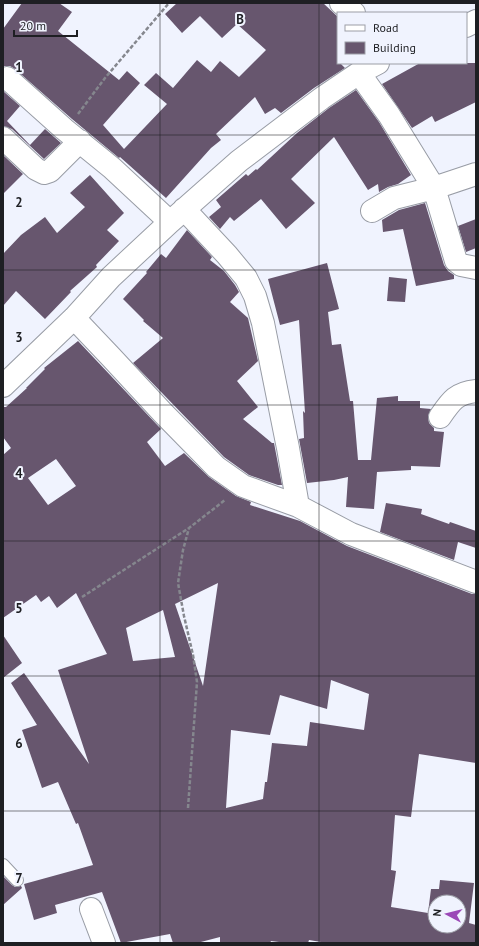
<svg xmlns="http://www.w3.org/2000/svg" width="479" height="946" font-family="'PT Sans',sans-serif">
  <rect width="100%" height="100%" fill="#f0f3fe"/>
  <path fill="#67566e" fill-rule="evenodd" d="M22,3H59L72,12L58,31L119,80L127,71L140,83L103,125L124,149L167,104L144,85L156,73L173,88L197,60L211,72L220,61L239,77L266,50L237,24L222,38L200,16L182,33L165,14L177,3H323L338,17V63H340L345,68L314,88L281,113L275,108L265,114L255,97L216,134L221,140L211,148L166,198L120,157L119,158L72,119L15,69L10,66H3V29Z
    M420,63H476V102L435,122L432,116L412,128L382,84Z
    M356,90L379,122L411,175L398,184L388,187L379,192L378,184L368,190L334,137L291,179L315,203L286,229L261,199L234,221L230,217L220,229L209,217L221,207L216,200L246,174L248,176L256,169L257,170L297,133L329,108Z
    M3,91L20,106L7,121L30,145L45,129L61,143L44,159L12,129L3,126Z
    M3,155L23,174L3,194Z
    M90,175L124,213L107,230L119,241L96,265L97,267L70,291L71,292L45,319L16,291L3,306V254L21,235L45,217L57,233L85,207L70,193Z
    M425,203L444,265L448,271L454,275V279L416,286L403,229L383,232L382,220L399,210Z
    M476,219V248L466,252L458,226Z
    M187,230L212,257L210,260L224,271L235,285L239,292L230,302L248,318L258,361L237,381L258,407L243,419L272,443H274L282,485H278L249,475L224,457L133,363L163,338L143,321L144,320L123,299L147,273L146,272L161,254L166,258Z
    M327,263L339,309L328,312L332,345L341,344L350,401H353L358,460H371L377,398L398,396V401H420V408L431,409L428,416L429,423L434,428V431L444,432L440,467L411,466V470L377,472L374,509L346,507L348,477L334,480L307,483L299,439L304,438L303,411L305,413L299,320L280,325L268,279Z
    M389,277L407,279L405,302L387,301Z
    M78,341L161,429L147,442L165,466L184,453L209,477L236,496L251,502L250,505L300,521L347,546L472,594H476V763L419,754L411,817L395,815L391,870L396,871L391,907L428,913L431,889H439L440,880L474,883L469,923L476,925V943H327L309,940L308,943H287L271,941L270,943H220V937L197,943H173L170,934L121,943L102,892L55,905L57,913L34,920L24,884L93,865L78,823L76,824L58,782L42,788L22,730L37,725L11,683L24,673L89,764L58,670L107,654L76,593L57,608L49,596L41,602L36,595L3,618V455L11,448L3,437V407H6L27,388H26L45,369L44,368ZM56,459L76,486L48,505L28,478ZM218,583L203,686L175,604ZM163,610L175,657L133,661L126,628ZM331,680L369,694L364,730L310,722L307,746L272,743L267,782H265L263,799L226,808L231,730L270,735L280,695L327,709ZM435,902H459V926H435Z
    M386,503L422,509L421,514L449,524L450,522L476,531V548L458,542L454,560L380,532Z
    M3,635L22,663L3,678Z
    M3,876L12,885L15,887L21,886L22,888L3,905Z"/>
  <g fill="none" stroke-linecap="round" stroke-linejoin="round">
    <g stroke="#989ca5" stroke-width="14">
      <path id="lane" d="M3,865L17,880"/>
    </g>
    <g stroke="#989ca5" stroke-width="24">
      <path id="street" d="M341,3L354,13
        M466,26L476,21
        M359,73L389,115L434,188L456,261L461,265L476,268
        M7,78L64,129L112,168L170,222
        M3,138L36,169L44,173L50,171L80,141
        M184,209L227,255L246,278L255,296L263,323L288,448L298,506
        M372,211L394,198L434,188L476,174
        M74,318L111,357L163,413L216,467L243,486L298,506L351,534L476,582
        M3,386L74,318L111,277L170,222L239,161L322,98L359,73L378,63
        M440,417C451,401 456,393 476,391
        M91,909L104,943"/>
    </g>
    <path stroke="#85878e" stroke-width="2.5" stroke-dasharray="4 2" stroke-linecap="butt" d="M78,114L105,78L169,3
      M82,597L189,528L225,500
      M188,808L197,682L193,655L184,616L178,583L183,550L189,528"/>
    <use href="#lane" stroke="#fff" stroke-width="12"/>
    <use href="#street" stroke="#fff" stroke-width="22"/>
  </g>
  <path fill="none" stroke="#1e1f23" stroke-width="1" stroke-opacity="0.55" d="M160,3V943M319,3V943M3,135H476M3,270H476M3,405H476M3,541H476M3,676H476M3,811H476"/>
  <g font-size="13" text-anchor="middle" font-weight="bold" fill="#1e1f23" stroke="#f0f3fe" stroke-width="4" stroke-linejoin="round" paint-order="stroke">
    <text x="240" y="24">B</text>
    <text x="19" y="72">1</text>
    <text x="19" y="207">2</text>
    <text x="19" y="342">3</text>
    <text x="19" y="478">4</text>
    <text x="19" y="613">5</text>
    <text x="19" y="748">6</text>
    <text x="19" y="883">7</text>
  </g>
  <rect width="479" height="946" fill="none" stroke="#1e1f23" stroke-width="8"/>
  <rect x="337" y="12" width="130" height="52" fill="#f0f3fe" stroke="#9c9ea6"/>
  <rect x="345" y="25" width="20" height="6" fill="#ffffff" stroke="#9c9ea6"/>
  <text x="373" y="32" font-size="12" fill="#1e1f23">Road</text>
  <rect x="345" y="42" width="20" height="12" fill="#67566e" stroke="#9c9ea6"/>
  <text x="373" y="52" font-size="12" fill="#1e1f23">Building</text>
  <g transform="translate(447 914) rotate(277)"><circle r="19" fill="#f0f3fe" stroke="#9c9ea6"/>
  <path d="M0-3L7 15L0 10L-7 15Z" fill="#9b48b7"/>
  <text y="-6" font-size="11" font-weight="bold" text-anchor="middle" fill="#1e1f23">N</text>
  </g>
  <path d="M14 30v6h63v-6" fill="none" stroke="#1e1f23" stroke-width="2"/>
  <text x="20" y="30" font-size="12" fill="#1e1f23" stroke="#f0f3fe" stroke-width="3" paint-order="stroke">20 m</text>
</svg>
